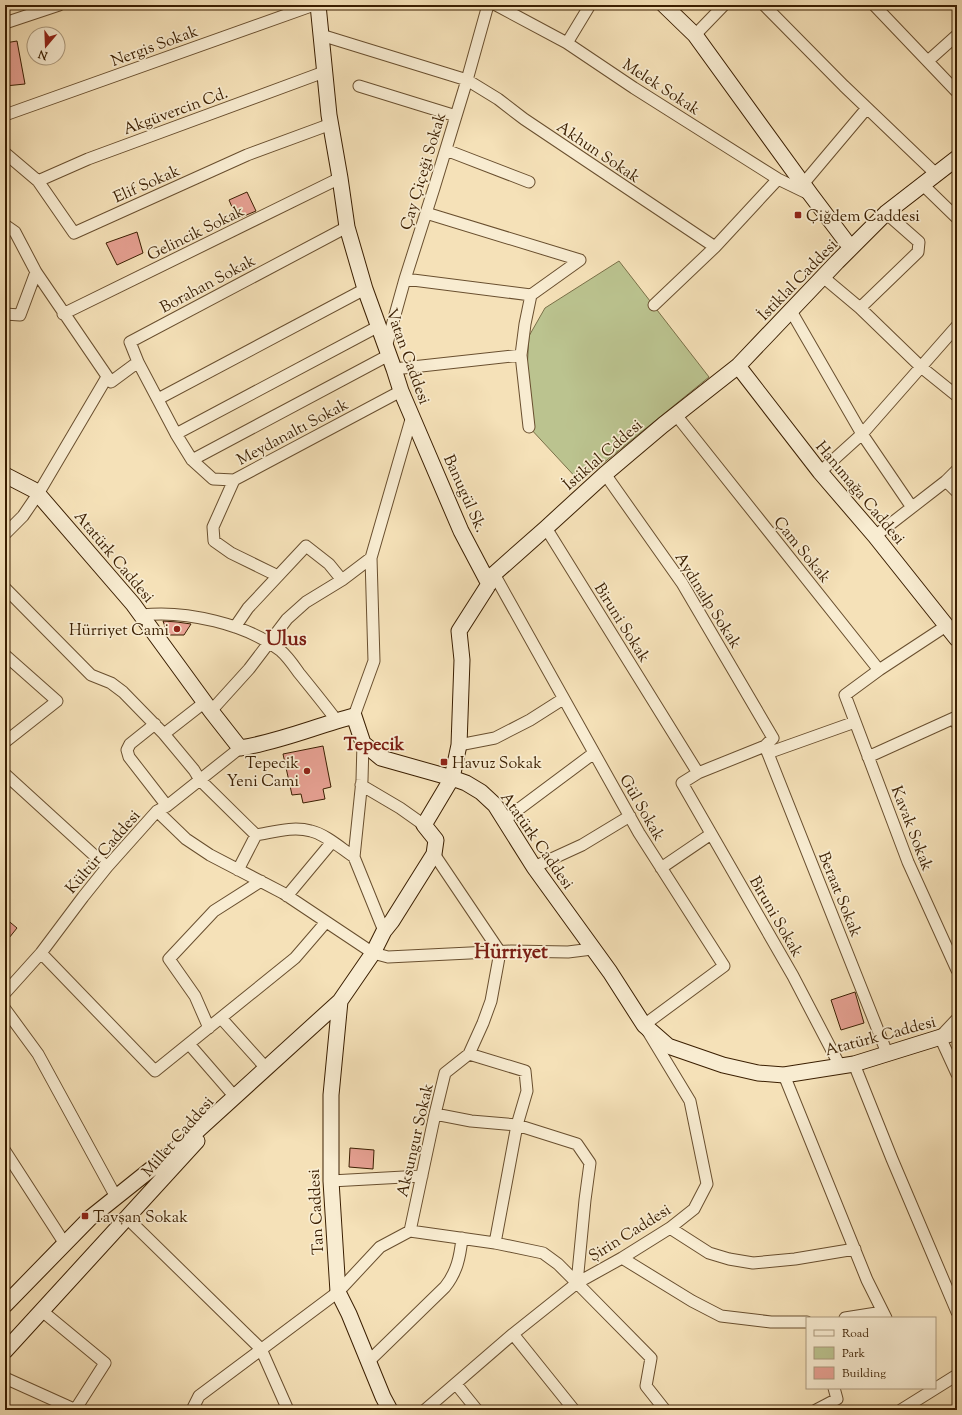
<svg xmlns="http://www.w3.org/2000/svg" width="962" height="1415" font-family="'Sorts Mill Goudy',serif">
  <rect width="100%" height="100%" fill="#f5e1b8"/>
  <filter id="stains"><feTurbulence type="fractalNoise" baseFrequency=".005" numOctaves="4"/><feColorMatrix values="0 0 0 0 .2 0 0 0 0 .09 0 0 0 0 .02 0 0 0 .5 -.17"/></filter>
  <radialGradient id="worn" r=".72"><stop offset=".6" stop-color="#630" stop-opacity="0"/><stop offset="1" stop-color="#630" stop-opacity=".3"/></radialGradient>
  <path fill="#bbc38f" stroke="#7a7048" d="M619,261L709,377L580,482L529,427L526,387L529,336L545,308Z"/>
  <path fill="#e7a193" stroke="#3a1e01" d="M17,41L25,84L5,86V43Z
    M247,192L256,211L237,219L229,200Z
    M137,232L143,253L117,265L106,243Z
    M163,621L177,622L191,624L184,635H168Z
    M323,746L331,787L323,789L325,799L303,803L301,794L292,795L283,754Z
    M5,918L17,928L5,943Z
    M855,992L864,1023L841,1030L831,1000Z
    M350,1148L374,1150L373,1169L349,1167Z"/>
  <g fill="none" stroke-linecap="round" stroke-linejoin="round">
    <g stroke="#694f2f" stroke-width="13">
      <path id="street" d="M496,5L567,43L634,88L778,179L811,195
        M764,5L844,86L936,174
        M874,5L957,92
        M5,23L59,5
        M321,35L467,80L498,99L524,119L715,247
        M695,35L724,5
        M567,43L590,5
        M928,61L957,35
        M359,86L456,116
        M5,115L314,5
        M446,150L529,182
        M5,153L38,181L74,233L247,155L331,124
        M38,181L88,159L324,72
        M803,184L867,108
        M922,184L957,218
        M426,213L580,260
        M5,225L15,232L36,272L111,382L138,362L130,342L347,227
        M823,277L860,308L921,367L957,396
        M405,279L531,295
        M531,295L580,260
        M654,305L715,247L778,179
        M860,308L918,252L919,242L886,213
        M791,311L862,434L911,506
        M5,314L20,315L36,272
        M63,314L340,178
        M386,347L405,279L434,188L467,80L488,5
        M138,362L176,434L192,460L213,479L234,480L401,391
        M394,369L521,355
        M158,399L365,289
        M676,415L879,670L845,695L908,862L957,970
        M529,427L521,355L525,324L531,295
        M176,434L379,326
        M192,460L389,355
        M820,472L862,434L957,326
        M605,474L682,583L773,738L765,746L698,773L682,783L793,976L840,1066
        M234,480L213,527L214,541L231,553L278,576
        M946,481L957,492
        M546,528L698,773
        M5,534L23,516L38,494L107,377
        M875,536L946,481L957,470
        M5,588L91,675L111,683L123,692L164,734L194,770L200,780L256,835
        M142,615C185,610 247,624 281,651C288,657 294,666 299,673C312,689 325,705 337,721
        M235,627L248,608L306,546L329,564L342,580
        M5,655L57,701L5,742
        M879,670L946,626
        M211,711L249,669L287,619L306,602L342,580L371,558
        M354,716L374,661L371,558L412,416
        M155,724L130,744L127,750L129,757L167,806
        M164,734L205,702
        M363,743L362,780L354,857L384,931
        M459,745L495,738L530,720L563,699
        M765,746L887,1053
        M768,753L855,722
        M868,757L954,718L957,724
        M5,774L107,867
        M361,785L400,808L424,825
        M157,811L186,839L210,855L283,893L373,953L388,957L511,951L568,952L592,949
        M504,820L594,753
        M534,867L582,845L630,816
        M661,868L711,834
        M238,870L256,835C274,832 293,826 311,831C325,834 342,849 354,857
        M287,896L332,842
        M41,953L155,1071L295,958L326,922
        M5,993L41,953L83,897L107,867L157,811L167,806L240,748
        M5,1009L38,1054L116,1197
        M221,1018L266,1068
        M957,1019L940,1037L957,1074
        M209,1028L195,996L169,959L214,911L261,881
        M189,1044L235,1097
        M469,1054L525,1071L527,1091L517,1125L495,1243
        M854,1064L892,1159L957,1312
        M784,1075L867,1280L886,1318
        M435,1114L471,1121L517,1125L577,1144L590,1163L585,1200L577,1283
        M5,1151L65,1244
        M331,1181L422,1176
        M127,1218L261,1349L288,1410
        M670,1228L709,1253L729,1259L753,1263L795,1259L855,1249
        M410,1231L435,1114L445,1073L469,1054L483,1023L491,1001L500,952L434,854
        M410,1231L495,1243L543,1253L558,1264L577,1283L651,1358L646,1386L665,1410
        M622,1258L692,1301L721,1316L771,1322H807
        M42,1311L105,1363L75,1410
        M845,1318L883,1312
        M513,1334L574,1410
        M369,1361L445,1287C457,1272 460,1257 462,1238
        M5,1378L76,1410
        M456,1384L477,1410
        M192,1410L199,1396L338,1292L380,1247L410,1231
        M425,1410L513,1334L577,1283L622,1258L670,1228L694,1209L707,1184L690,1101L644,1025L724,966L639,833L494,574
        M816,1410L837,1399L834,1388
        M901,1410L957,1375"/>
    </g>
    <g stroke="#3a1e01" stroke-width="17">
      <path id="secondary" d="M318,5L329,115L340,178L347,227L365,289L394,369L401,391L461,531L489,584
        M664,5L695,35L811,195L851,248
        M738,366L820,472L875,536L957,639
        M5,475L34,490L38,494L133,604L211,711L240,748C279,742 316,726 354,716L363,743L381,758L452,778L466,783L481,792L495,805L534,867L610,972L644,1025L668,1046L723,1065L758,1073L784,1075L854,1064L957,1032
        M340,1001L331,1095V1181L338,1292L349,1314L383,1397L390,1410
        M5,1305L90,1218L185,1142L340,1001L373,953L384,931L392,921L434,854L436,840L424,825L452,778L459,745L462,660L459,631L489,584L494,574L546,528L605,474L663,425L738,366L837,262L886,213L957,158
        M5,1351L197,1141"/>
    </g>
    <use href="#street" stroke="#f8ecd1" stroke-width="11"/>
    <use href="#secondary" stroke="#f8ecd1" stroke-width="15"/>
  </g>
  <g fill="#8f2418" stroke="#f8ecd1" stroke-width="1.5">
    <rect x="794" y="211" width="8" height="8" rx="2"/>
    <circle cx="177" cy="629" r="4"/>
    <rect x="440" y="758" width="8" height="8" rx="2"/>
    <circle cx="307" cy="771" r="4"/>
    <rect x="81" y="1212" width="8" height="8" rx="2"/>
  </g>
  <g text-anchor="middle" stroke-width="3.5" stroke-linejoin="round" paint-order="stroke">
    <g font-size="16" fill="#3a1e01" stroke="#f8ecd1">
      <text transform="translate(154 45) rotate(-20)" y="6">Nergis Sokak</text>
      <text transform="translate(662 86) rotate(33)" y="6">Melek Sokak</text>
      <text transform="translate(175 110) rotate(-20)" y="6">Akgüvercin Cd.</text>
      <text transform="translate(599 151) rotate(34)" y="6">Akhun Sokak</text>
      <text transform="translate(422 171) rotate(-73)" y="6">Çay Çiçeği Sokak</text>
      <text transform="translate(146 183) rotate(-24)" y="6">Elif Sokak</text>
      <text transform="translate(195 232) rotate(-26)" y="6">Gelincik Sokak</text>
      <text transform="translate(797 279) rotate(-46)" y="6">İstiklal Caddesi</text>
      <text transform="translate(207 283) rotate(-28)" y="6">Borahan Sokak</text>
      <text transform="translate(409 356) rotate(70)" y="6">Vatan Caddesi</text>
      <text transform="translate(292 431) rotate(-28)" y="6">Meydanaltı Sokak</text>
      <text transform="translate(602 454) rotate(-41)" y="6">İstiklal Cddesi</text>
      <text transform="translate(861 492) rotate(50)" y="6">Hanımağa Caddesi</text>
      <text transform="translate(466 493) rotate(66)" y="6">Banugül Sk.</text>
      <text transform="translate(803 549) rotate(51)" y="6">Çam Sokak</text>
      <text transform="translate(115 556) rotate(50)" y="6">Atatürk Caddesi</text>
      <text transform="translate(709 600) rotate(58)" y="6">Aydınalp Sokak</text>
      <text transform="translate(623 622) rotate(58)" y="6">Biruni Sokak</text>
      <text transform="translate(643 807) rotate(60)" y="6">Gül Sokak</text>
      <text transform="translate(913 828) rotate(69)" y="6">Kavak Sokak</text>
      <text transform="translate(538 840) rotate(55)" y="6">Atatürk Caddesi</text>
      <text transform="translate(102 851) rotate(-49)" y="6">Kültür Caddesi</text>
      <text transform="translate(841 894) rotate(68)" y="6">Beraat Sokak</text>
      <text transform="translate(777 916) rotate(60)" y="6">Biruni Sokak</text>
      <text transform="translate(880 1035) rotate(-15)" y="6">Atatürk Caddesi</text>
      <text transform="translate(177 1136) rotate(-49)" y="6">Millet Caddesi</text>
      <text transform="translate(414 1140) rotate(-77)" y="6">Aksungur Sokak</text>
      <text transform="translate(315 1212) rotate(-93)" y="6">Tan Caddesi</text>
      <text transform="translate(629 1232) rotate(-32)" y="6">Şirin Caddesi</text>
    </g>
    <g font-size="16" fill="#3a1e01" stroke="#f8ecd1" text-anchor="start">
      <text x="806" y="221">Çiğdem Caddesi</text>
      <text x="169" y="635" text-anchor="end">Hürriyet Cami</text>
      <text x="299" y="768" text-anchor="end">Tepecik<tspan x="299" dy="18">Yeni Cami</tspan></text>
      <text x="452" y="768">Havuz Sokak</text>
      <text x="93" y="1222">Tavşan Sokak</text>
    </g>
    <g font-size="18" font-weight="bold" fill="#7a1f14" stroke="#f8ecd1">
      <text x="374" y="750">Tepecik</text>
    </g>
    <g font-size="20" font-weight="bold" fill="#7a1f14" stroke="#f8ecd1">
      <text x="286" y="645">Ulus</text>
      <text x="511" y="958">Hürriyet</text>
    </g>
  </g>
  <rect width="962" height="1415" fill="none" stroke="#f5e1b8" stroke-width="20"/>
  <rect x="6" y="6" width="950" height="1403" fill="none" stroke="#3a1e01" stroke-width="2"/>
  <rect x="10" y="10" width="942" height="1395" fill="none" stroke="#3a1e01"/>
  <rect x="806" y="1317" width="130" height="72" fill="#f8ecd1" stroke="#ac9a7e"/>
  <rect x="814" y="1330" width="20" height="6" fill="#f8ecd1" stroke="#ac9a7e"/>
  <text x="842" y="1337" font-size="12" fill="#3a1e01">Road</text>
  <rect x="814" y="1347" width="20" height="12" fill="#bbc38f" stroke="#ac9a7e"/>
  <text x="842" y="1357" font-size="12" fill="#3a1e01">Park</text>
  <rect x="814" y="1367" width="20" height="12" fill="#e7a193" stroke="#ac9a7e"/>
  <text x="842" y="1377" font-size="12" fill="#3a1e01">Building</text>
  <g transform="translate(46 46) rotate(199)"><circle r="19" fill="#f8ecd1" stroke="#ac9a7e"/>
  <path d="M0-3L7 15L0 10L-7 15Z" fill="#8f2418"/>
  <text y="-6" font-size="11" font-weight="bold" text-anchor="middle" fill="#3a1e01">N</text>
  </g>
  <rect width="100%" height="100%" filter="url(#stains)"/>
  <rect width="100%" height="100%" fill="url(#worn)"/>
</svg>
